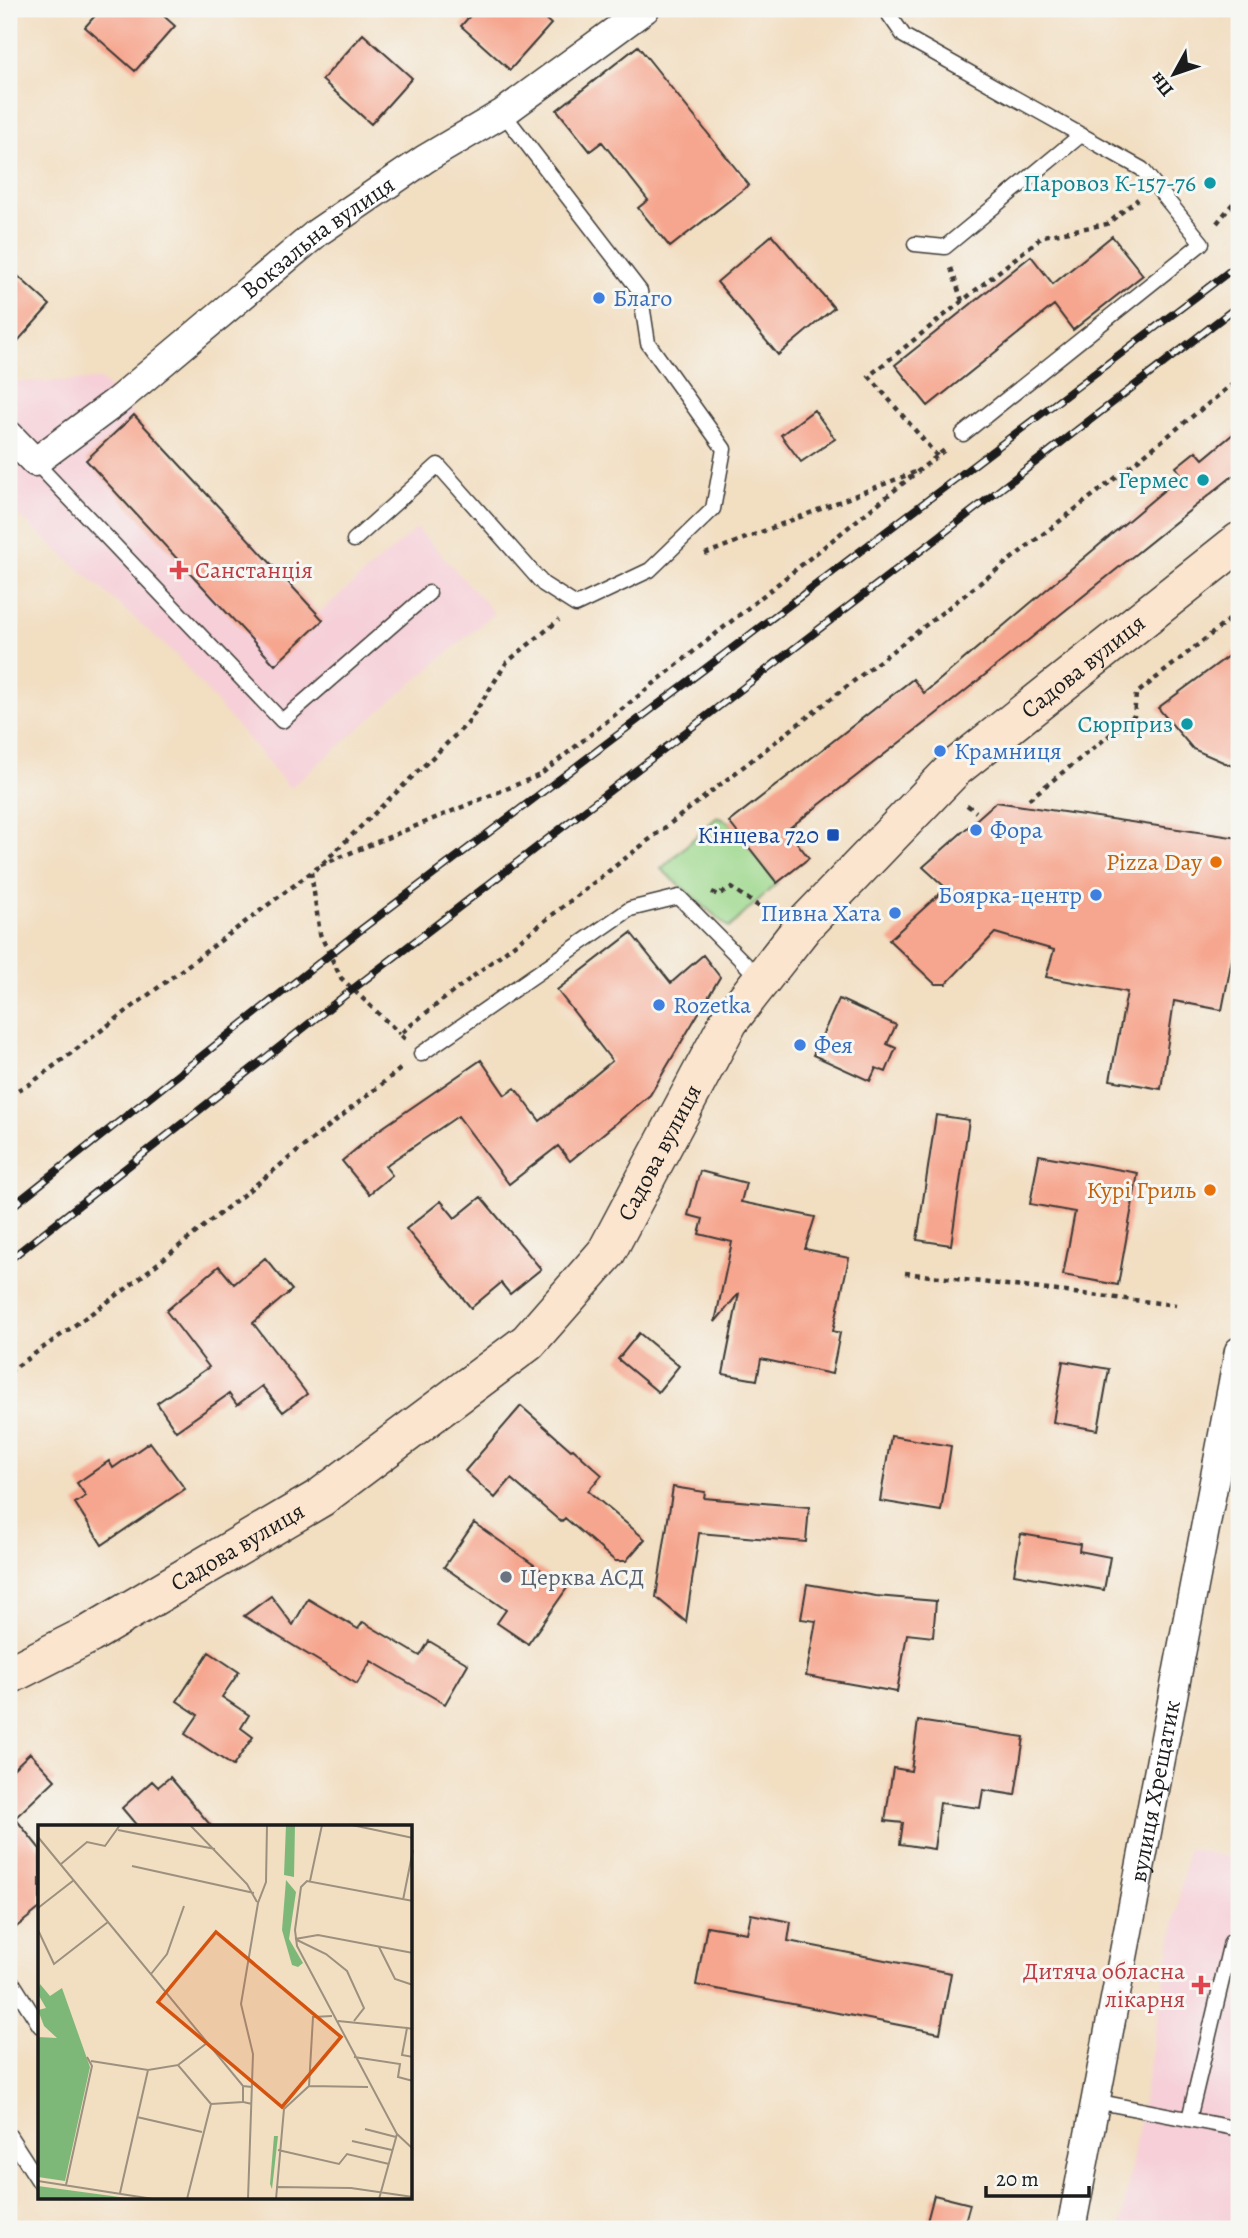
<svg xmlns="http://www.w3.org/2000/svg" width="1248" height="2238" font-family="Alegreya,serif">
  <rect width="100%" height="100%" fill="#f6f6f2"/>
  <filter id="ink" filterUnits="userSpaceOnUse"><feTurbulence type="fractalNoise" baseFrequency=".0143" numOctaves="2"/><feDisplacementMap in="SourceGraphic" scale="14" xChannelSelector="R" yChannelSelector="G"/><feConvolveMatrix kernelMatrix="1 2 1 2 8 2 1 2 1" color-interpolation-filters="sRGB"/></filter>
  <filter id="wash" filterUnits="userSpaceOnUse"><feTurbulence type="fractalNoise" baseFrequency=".00686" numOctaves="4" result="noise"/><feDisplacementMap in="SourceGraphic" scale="28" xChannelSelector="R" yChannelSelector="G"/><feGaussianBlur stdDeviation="1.57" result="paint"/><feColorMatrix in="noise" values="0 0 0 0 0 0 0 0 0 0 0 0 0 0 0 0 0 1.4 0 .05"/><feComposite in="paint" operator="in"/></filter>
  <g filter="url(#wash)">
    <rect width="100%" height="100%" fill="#f2dec1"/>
    <path fill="#f6cfd8" d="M9,378L14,382L101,380L319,613L417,528L494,613L290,788L176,655L9,507Z
      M1188,1848L1239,1860V2229H1120Z"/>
    <path fill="#9dd88c" stroke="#5c7a54" stroke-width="2" d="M717,817L729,822L777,883L729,928L661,869Z"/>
    <g id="blocks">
      <path fill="#f6a68e" d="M101,9H156L175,26L135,71L85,27Z
        M476,9H534L551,24L510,70L461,26Z
        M363,34L412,78L371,124L322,80Z
        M638,46L749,185L670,247L638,208L648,200L602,142L590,151L557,110Z
        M772,235L834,308L778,355L717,282Z
        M1112,236L1143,275L1073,330L1054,305L928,406L895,365L1031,256L1053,284Z
        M9,268L50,305L9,351Z
        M814,410L835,439L801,462L781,435Z
        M134,415L323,620L275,665L86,460Z
        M1239,429V471L935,715L787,830L809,858L777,883L729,822L913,679L924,693L1182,475L1176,467L1196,451L1203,459Z
        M1239,648V769L1193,749L1158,708Z
        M996,802L1239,838V924L1222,1010L1174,1001L1161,1089L1110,1080L1127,992L1046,977L1054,950L995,933L946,984H935L889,940L946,888L923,867Z
        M631,933L671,983L703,955L720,977L650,1095L570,1161L558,1146L509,1184L458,1116L385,1166L392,1175L369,1194L342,1161L379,1130L481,1060L505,1095L515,1088L540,1121L612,1061L557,990Z
        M839,999L896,1025L887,1044L896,1048L886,1072L876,1068L870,1081L813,1055Z
        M936,1115L969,1120L951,1245L917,1240Z
        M1039,1155L1138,1173L1118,1285L1063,1275L1075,1212L1030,1204Z
        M700,1171L746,1183L741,1202L815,1217L805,1249L849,1258L833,1331L840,1333L832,1374L761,1359L757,1380L723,1374L739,1293L715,1322L732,1242L699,1234L703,1219L688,1215Z
        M481,1197L541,1269L510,1294L501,1283L471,1308L406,1229L441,1201L455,1218Z
        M265,1258L292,1290L253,1323L307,1394L283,1412L262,1386L237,1405L229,1394L176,1431L157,1403L209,1367L166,1311L219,1266L234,1284Z
        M639,1333L679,1366L658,1392L618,1359Z
        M1063,1361L1109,1369L1098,1430L1053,1422Z
        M521,1406L571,1450L573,1449L602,1475L588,1491L645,1539L626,1561H615L565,1518L561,1522L511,1479L495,1498L465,1471Z
        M891,1436L951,1446L941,1511L880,1501Z
        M150,1442L185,1489L102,1545L75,1503L86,1496L77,1483L109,1461L113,1468Z
        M673,1487L705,1492L704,1498L809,1507L806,1542L699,1533L686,1622L656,1597Z
        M474,1523L567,1588L528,1644L497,1623L506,1610L444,1567Z
        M1021,1534L1080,1544L1079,1551L1110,1557L1104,1590L1014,1574Z
        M807,1584L876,1596L936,1601L933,1637L907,1634L897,1692L806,1676L816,1621L801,1619Z
        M271,1596L293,1625L308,1599L358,1629L363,1622L420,1656L429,1641L468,1664L445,1704L371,1661L357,1684L244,1616Z
        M209,1652L239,1672L222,1697L249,1715L241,1728L253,1737L233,1766L185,1734L198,1715L177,1701Z
        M918,1721L1024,1737L1015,1795L983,1790L980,1808L940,1803L934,1849L900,1844L903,1823L885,1821L893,1768L911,1771Z
        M30,1753L55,1780L15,1818L40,1849V1908L9,1933V1773Z
        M170,1777L212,1827H138L122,1808L152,1781L158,1787Z
        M751,1914L791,1922L788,1941L951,1973L940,2033L696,1985L707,1926L747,1933Z
        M934,2195L970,2204L963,2229H925Z"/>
    </g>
  </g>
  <g filter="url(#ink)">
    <use href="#blocks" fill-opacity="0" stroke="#3c3935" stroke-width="2"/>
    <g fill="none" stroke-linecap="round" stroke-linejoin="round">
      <g stroke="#3c3935" stroke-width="17">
        <path id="lane" d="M885,9L904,36L1142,169L1202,243L963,434
          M915,244L945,247L1081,135
          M35,462L282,721L429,593
          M354,540L438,465L543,584L576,605L650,570L713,509L724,449L648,343L640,291L503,113
          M421,1054L630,909L679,897L759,978
          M9,1977L40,2026
          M1095,2101L1239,2129
          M1189,2119L1231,1942
          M9,2135L40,2183"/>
      </g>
      <g stroke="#3c3935" stroke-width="31">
        <g id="street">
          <path id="s1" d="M9,435L35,462L117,401L318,232L425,159L503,113L645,9"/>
          <path id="s2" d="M1071,2229L1239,1351"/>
        </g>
      </g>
      <g stroke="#3c3935" stroke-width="41">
        <g id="secondary">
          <path id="s3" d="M9,1675L90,1634L320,1498L528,1342L606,1253L729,1021L805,924L954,769L1239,542"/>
        </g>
      </g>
      <path stroke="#3c3935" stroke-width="4.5" stroke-dasharray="5 5" stroke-linecap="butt" d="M1238,9L1239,10
        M1217,223L1239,196
        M951,268L962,301
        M937,456L869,376L1043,236L1107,224L1138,199
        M705,554L915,472
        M1029,799L1134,716L1136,694L1239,612
        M967,805L976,812
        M321,865L540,775L947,448
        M311,872L320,934L341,978L400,1034
        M712,892L718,895L732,888L767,912
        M405,1039L400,1034L422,1016L1118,476L1239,379
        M9,1094L30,1084L321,865L468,723L507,662L559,620
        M905,1273L1176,1305
        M9,1372L127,1288L404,1066"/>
      <use href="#lane" stroke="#fff" stroke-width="14"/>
      <use href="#street" stroke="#fff" stroke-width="28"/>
      <use href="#secondary" stroke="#fbe5cf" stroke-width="38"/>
      <g stroke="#1c1c1c" stroke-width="8">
        <path id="rail" d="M9,1209L363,928L1239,264
          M9,1260L353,989L1239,305"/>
      </g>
      <use href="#rail" stroke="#f6f6f2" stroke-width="5" stroke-dasharray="16" stroke-linecap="butt"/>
    </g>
  </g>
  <g fill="#0f9aa8" stroke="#f6f6f2" stroke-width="2.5">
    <circle cx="1210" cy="183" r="7"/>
    <circle cx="1203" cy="480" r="7"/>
    <circle cx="1187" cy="724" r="7"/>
  </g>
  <g fill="#3f7fe0" stroke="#f6f6f2" stroke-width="2.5">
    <circle cx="599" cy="298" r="7"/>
    <circle cx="940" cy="751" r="7"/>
    <circle cx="976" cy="830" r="7"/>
    <circle cx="1096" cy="895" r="7"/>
    <circle cx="895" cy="913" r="7"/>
    <circle cx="659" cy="1005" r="7"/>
    <circle cx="800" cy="1045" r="7"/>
  </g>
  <g fill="#e0444e" stroke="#f6f6f2" stroke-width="2.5">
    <path d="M175.5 559.5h7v7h7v7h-7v7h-7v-7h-7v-7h7z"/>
    <path d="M1197.5 1974.5h7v7h7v7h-7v7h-7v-7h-7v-7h7z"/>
  </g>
  <rect fill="#1a4fb4" stroke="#f6f6f2" stroke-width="2.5" x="826" y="828" width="14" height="14" rx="3.5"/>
  <g fill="#e8710a" stroke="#f6f6f2" stroke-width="2.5">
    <circle cx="1216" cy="862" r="7"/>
    <circle cx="1210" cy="1190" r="7"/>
  </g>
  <circle fill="#6b7280" stroke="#f6f6f2" stroke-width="2.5" cx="506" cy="1577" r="7"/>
  <g text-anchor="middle" stroke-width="6" stroke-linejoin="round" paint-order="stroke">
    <g font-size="24" fill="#0d838f" stroke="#f6f6f2" text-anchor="end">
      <text x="1196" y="191">Паровоз К-157-76</text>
      <text x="1189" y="488">Гермес</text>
      <text x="1173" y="732">Сюрприз</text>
    </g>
    <g font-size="24" fill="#1c1c1c" stroke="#f6f6f2">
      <text dy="8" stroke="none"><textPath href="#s1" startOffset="399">Вокзальна вулиця</textPath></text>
      <text dy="8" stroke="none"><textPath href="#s3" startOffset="1502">Садова вулиця</textPath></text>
      <text dy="8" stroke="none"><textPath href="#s3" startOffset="850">Садова вулиця</textPath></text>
      <text dy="8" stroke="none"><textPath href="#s3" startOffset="262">Садова вулиця</textPath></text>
      <text dy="8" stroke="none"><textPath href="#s2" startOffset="446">вулиця Хрещатик</textPath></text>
    </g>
    <g font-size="24" fill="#366cbe" stroke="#f6f6f2" text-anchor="start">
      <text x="613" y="306">Благо</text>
      <text x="954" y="759">Крамниця</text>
      <text x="990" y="838">Фора</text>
      <text x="1082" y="903" text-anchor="end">Боярка-центр</text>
      <text x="881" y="921" text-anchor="end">Пивна Хата</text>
      <text x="673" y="1013">Rozetka</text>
      <text x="814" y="1053">Фея</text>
    </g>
    <g font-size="24" fill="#be3a42" stroke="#f6f6f2" text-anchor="start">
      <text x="195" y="578">Санстанція</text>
      <text x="1185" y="1979" text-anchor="end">Дитяча обласна<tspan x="1185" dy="28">лікарня</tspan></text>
    </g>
    <g font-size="24" fill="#164399" stroke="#f6f6f2" text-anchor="end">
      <text x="819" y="843">Кінцева 720</text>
    </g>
    <g font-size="24" fill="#c56008" stroke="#f6f6f2" text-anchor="end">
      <text x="1202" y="870">Pizza Day</text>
      <text x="1196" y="1198">Курі Гриль</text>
    </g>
    <g font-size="24" fill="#5b616d" stroke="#f6f6f2" text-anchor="start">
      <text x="520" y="1585">Церква АСД</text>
    </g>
  </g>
  <g transform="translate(38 1825)">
    <rect width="374" height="374" fill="#f2dec1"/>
    <path d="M248,0H257L256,52L246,50ZM248,55L258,67L251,114L265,138L260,142L254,140L244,105ZM2,159L12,171L24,163L52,242L27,356L0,352V212L19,213L6,201L0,185L8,183L0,169ZM236,311H240L234,364L232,359ZM0,361L96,374H0Z" fill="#7eb878"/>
    <path fill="none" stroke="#9c907f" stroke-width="2" d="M152,0L209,59L219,77M314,0L375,13M80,5L177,24M0,12L205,261L214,262M23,39L49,17L67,21L82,0M94,41L216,68M272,56L284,0M365,75L375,25M0,83L36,55M0,105L16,139L70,97M257,114L280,110L375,128M259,115L288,129L309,146L326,183L316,196M341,122L357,154L375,160M113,149L129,129L146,81M300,196L369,203M375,204L369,203L364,230L375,232M316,232L362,239L360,252L375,256M53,236L110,245L140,240L173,279M140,240L169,218M205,261V277L214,279M271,261L330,262M173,279L205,277M99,292L164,307M327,304L358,312M359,309L375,324M314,316L354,325M240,325L301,339L309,329L351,339M0,356L115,374M28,360L54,241L49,232M238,362L313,363L375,372M82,368L110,245M149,374L173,279M210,374L215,229L203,179L220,78L228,57L229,0M238,374L246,284L271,261L275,192L294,191M341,374L359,309L259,121L257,105L263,62L269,56L375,76"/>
    <path fill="#d4530e" fill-opacity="0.15" stroke="#d4530e" stroke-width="3.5" d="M178,107L303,212L244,282L120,177Z"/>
    <rect width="374" height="374" fill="none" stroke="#1c1c1c" stroke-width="3.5"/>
  </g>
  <rect width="1248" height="2238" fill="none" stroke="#f6f6f2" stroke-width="35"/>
  <g transform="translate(1174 74) rotate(230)" stroke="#f6f6f2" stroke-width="5" paint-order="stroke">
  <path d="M0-5L12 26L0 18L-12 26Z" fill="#1c1c1c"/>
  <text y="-10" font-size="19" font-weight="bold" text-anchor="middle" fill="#1c1c1c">Пн</text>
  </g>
  <path d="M986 2186v10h103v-10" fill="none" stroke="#1c1c1c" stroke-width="3.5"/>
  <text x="996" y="2186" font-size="21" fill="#1c1c1c" stroke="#f6f6f2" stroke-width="5" paint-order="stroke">20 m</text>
</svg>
